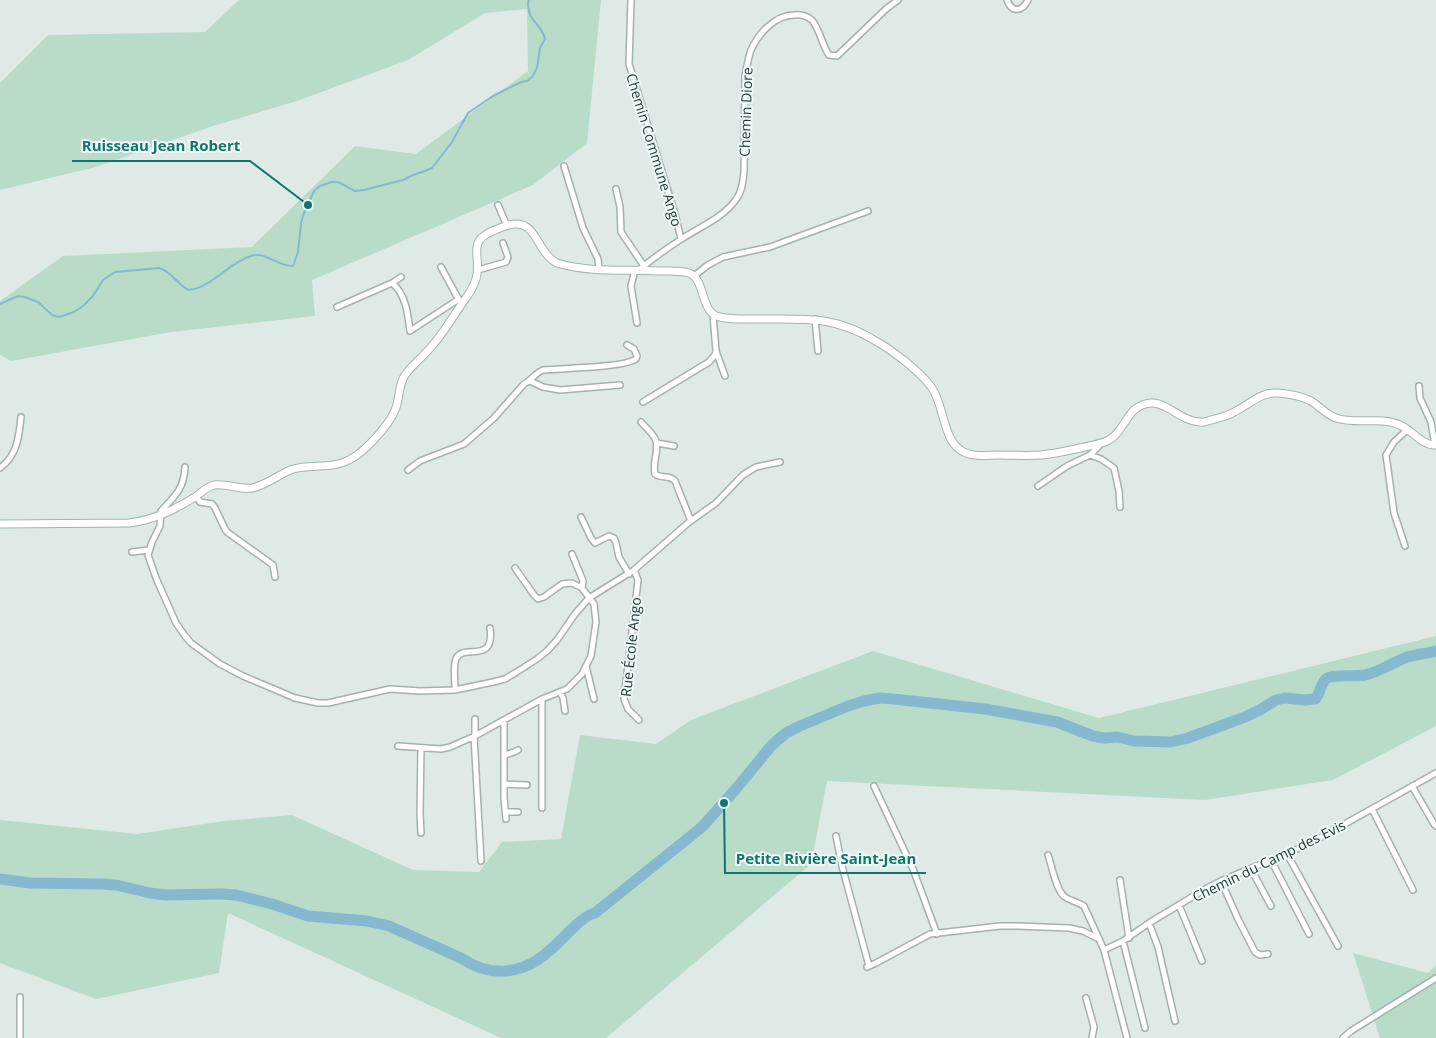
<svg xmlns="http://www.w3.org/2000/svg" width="1436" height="1038" font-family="'Open Sans',sans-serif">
  <rect width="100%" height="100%" fill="#dfeae7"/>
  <path fill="#b8dcc8" d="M239,0H601L587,143L533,185L312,280L315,316L171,332L11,361L0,355V301L63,256L252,247L355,146L416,154L528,71L527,9L485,13L408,60L297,101L213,126L96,167L0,190V83L48,35L205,32Z
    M1436,636V726L1333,780L1205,800L827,781L811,864L606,1038H501L228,913L219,973L96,999L0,963V820L137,834L224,821L292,815L413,870L479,872L502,842L561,839L580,735L656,744L691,720L873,651L1099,718Z
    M1353,953L1428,973L1436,965V1038H1380Z"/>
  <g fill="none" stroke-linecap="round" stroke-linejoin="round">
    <path stroke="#86b8d0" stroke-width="2" d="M0,304L18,296L25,297L38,302L52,315L59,317L74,312L83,306L93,296L103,280L115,272L159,268C173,272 177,285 189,290C213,287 229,262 251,256C266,251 278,267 293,266L298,252L301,223L304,213L314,191L320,186L332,182H338L355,191L364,190L403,180L413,175L425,171L432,168L452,142L468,113L493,96L521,82L527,81L532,77L537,68L540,48L545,39C543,29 537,26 532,18C529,14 528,8 528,2L529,0"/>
    <path stroke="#86b8d0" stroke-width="11" d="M0,879L30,883L102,884L116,885L150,893L166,895L222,894L236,895L272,904L308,916L367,921L389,926L461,958C474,967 489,972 505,971C537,968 551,949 573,928C579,922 587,915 595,913L702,827L735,790L772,745L786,733L800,726L848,706L864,701L880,698L893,699L985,709L1057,722L1093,736L1104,738L1117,737L1134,741L1171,742L1188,738L1245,717L1260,710L1276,700L1285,698L1305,700L1315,699C1321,693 1320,684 1326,679C1332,674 1355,677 1365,675C1379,672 1392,663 1405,658C1415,654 1426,654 1436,651"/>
    <g stroke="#a2b2af" stroke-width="8">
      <path id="street" d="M631,0L629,64L675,214L681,239
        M1007,0C1012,13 1022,12 1028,0
        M564,166L583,228L598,259L599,269
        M616,189L620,207L621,232L644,266
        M498,205L507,226
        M441,267L460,302
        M478,270L506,262L508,257L503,243
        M635,270L631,286L637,323
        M639,270C652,259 666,249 680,240C699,227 724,218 737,198C742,191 743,181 744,172L745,76C747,67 748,58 751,50C758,34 775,15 794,15C800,14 807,16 812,20C820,30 822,45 829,55L837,56L886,9L898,0
        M694,276L708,265L723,257L770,247L868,211
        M392,283L401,277
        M337,307L392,283C406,294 408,315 410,331L459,299
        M815,319L818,351
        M716,351L725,376
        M530,381L543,387L560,390L620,385
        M1419,386L1420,398L1431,422L1435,445
        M643,402L709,362L715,355L716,351L713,315
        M641,422C645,427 655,435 656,441C659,452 652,463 655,474C661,479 669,474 675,481L691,521
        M657,443L674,446
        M1090,455L1101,459L1114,468L1119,491L1120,507
        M185,467C184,489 175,496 161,511L160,526L152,542L148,555L156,578L176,623L185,636L191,643L220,664L243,676L295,698L318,703H328L390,689L420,691L455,690L493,682L505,679L515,673L537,659L547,651L557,640L575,614L589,598L634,570L688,523L716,503L743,475L756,467L780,462
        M0,468C17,456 19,437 21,417
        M408,470L420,461L464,444L494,418L524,384C532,380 535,373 543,370C562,368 622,368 636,359L637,356L634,349L627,345
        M1038,486L1067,466L1090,455L1101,444
        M196,496L200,502L212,504L215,508L225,529L227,532L273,565L275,577
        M581,517L591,538L595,543L609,536L614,538L616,543L619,557L629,574
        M1405,546L1394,513L1386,455L1394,442L1408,429
        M132,552L149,550
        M572,554L583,581L582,588
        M634,570L638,580L637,589L624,699L628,709L639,720
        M586,666L594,699
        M455,690C455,682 453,665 456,659C463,642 495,666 490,628
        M560,692L563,698L565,711
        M542,699V808
        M475,719V736
        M504,720V798L506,819
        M474,736L481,861
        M398,746L441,749L450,747L475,736L542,699L567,689L582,674L591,656L596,622L594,604L582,588L572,583L562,584L544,597L538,599L534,595L515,568
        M505,755L514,752L518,750
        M505,784L527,785
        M874,786L913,869L937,934
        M1412,786L1434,824L1436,826
        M1372,809L1413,890
        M506,812H518
        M421,833L420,813L421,748
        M836,836L842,866L869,966
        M1287,854L1338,946
        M1048,855C1052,866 1056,891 1065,897C1071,901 1078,902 1084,906L1104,950
        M1271,860L1309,934
        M1251,869L1271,906
        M1120,880L1129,938
        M1221,881L1238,919L1255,952L1260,955L1268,954
        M1179,905L1202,961
        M1149,923L1158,947L1175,1021
        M1123,941L1145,1028
        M867,967L876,963L930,934L1000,926H1017L1069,928L1083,931L1097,938
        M1086,998L1094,1027L1092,1038
        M20,1038V997
        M1127,1038L1104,950L1123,941L1149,923L1207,888L1223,880L1309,844L1436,773
        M1343,1038L1351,1031L1436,978"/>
    </g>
    <g stroke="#9eb6b1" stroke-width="9">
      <path id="secondary" d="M0,524L129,523C154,520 174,510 195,497C201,493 206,487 214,485C227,483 239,490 252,488C267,485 279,474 293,469C311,464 332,469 349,460C365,452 393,422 397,404C400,393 399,384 405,375C412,365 423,357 431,347C445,332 454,314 466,298C471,291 476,283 477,274C480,261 471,244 484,236C490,231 498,229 505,226C538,215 534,251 557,263C590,273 625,269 659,271C668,271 680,270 689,273C706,279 700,314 720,317C733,320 748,319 761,319C806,319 834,316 874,340C892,350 921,372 932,388C946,409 942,447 969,454C978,457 989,455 999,455C1013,455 1027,456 1040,455C1056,454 1070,450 1085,447C1092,445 1100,444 1107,441C1119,436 1125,419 1134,410C1160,389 1175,421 1200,422C1204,423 1207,421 1211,420C1220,418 1228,416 1236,411C1250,404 1261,392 1277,393C1290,394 1304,396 1314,403C1321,408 1327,415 1336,418C1357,425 1380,416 1400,425C1412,430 1422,446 1436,445"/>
    </g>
    <use href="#street" stroke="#fff" stroke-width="5"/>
    <use href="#secondary" stroke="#fff" stroke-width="7"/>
  </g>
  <g text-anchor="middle" stroke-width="4" stroke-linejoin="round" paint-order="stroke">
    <g font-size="14" fill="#203a38" stroke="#eff7f5">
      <text transform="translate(746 112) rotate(-88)" y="5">Chemin Diore</text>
      <text transform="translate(654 150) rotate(73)" y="5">Chemin Commune Ango</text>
      <text transform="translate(631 647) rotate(-84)" y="5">Rue École Ango</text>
      <text transform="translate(1269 861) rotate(-26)" y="5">Chemin du Camp des Evis</text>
    </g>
  </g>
  <path fill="none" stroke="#0f766e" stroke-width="2" d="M308 205L250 161H72M724 803L725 873H926"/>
  <g fill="#0f766e" stroke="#eff7f5" stroke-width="2">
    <circle cx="308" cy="205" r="5"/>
    <circle cx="724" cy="803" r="5"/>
  </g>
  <g font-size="15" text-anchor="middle" font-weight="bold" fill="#0f766e" stroke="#eff7f5" stroke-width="4" stroke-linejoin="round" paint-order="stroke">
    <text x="161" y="151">Ruisseau Jean Robert</text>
    <text x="826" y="864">Petite Rivière Saint-Jean</text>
  </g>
</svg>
